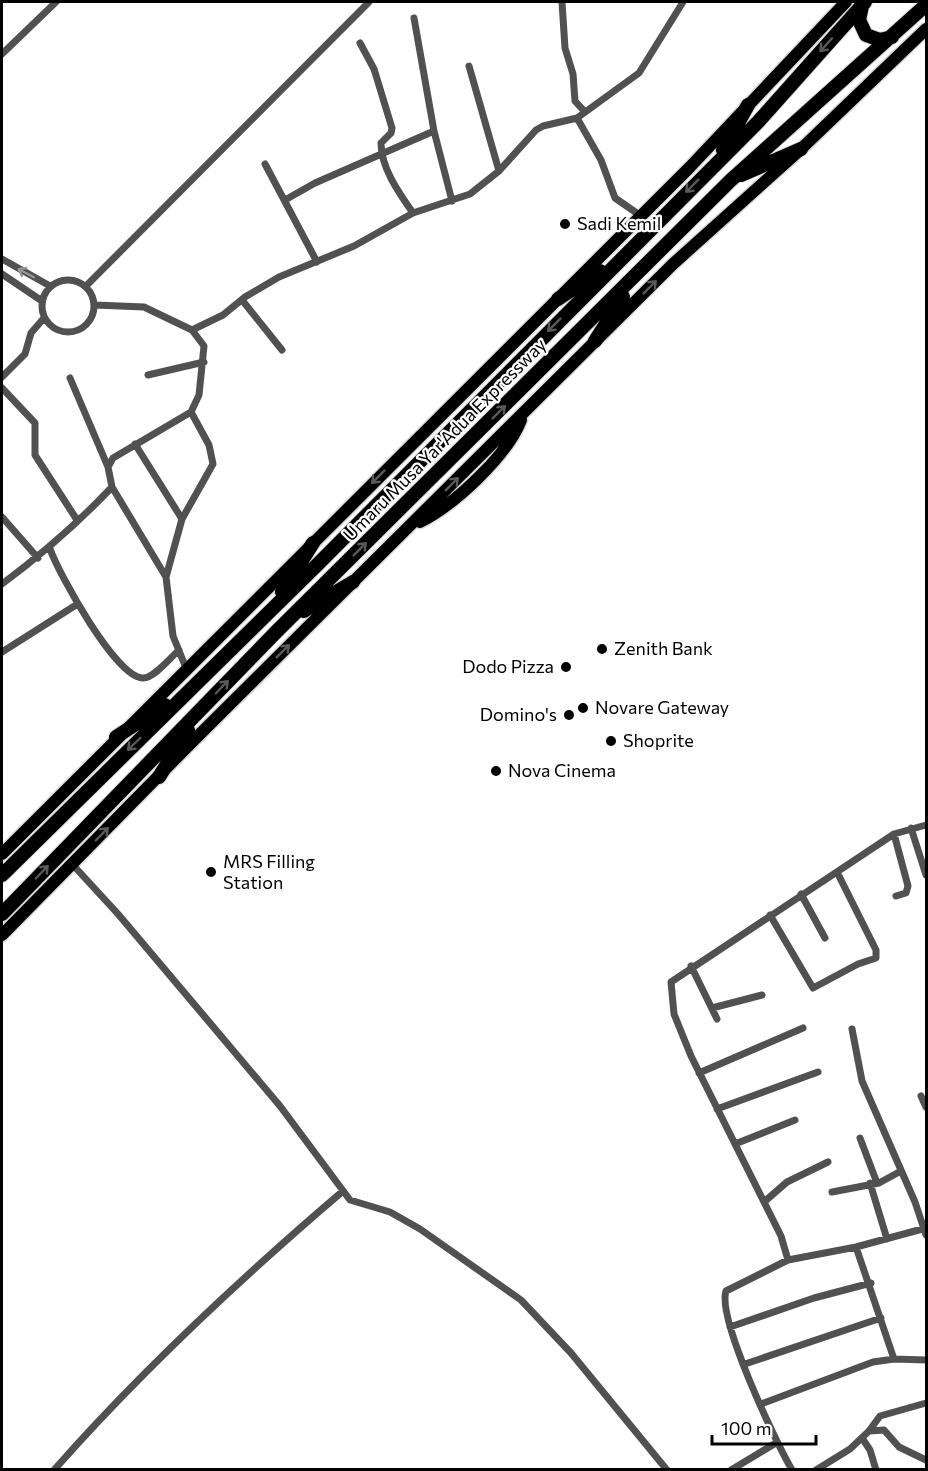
<svg xmlns="http://www.w3.org/2000/svg" width="928" height="1471" font-family="Commissioner,sans-serif">
  <rect width="100%" height="100%" fill="#fff"/>
  <g fill="none" stroke-linecap="round" stroke-linejoin="round">
    <g stroke="#dbdbdb" stroke-width="15">
      <path id="trunk" d="M420,522C454,505 507,456 521,420
        M2,854L689,168L846,2
        M2,935L189,745L673,264L801,149L926,29"/>
    </g>
    <g stroke="#dbdbdb" stroke-width="16">
      <path id="motorway" d="M862,6L859,20L866,35L880,40L892,37
        M723,150L748,105
        M741,175L801,149
        M558,299L600,271
        M595,341L623,297
        M282,592L313,543
        M304,611L353,582
        M116,737L165,705
        M159,777L188,730
        M2,875L320,562L758,122L865,2
        M2,914L277,631L731,180L926,5"/>
    </g>
    <path stroke="#515151" stroke-width="7" d="M562,2L565,48L573,74L575,101L584,111
      M414,18L434,131L452,201
      M360,43L374,69L392,128L391,133L381,143C381,168 399,193 413,213
      M2,54L56,2
      M469,66L499,171
      M577,118L601,160L615,198L641,216
      M265,164L317,262
      M285,200L315,183L434,131
      M2,259L50,286
      M2,274L42,301
      M42 306a26 26 0 1 1 52 0a26 26 0 1 1-52 0Z
      M86,286L369,2
      M242,300L282,350
      M95,305L144,307L192,330L204,346L199,395L191,412L113,458L108,467L112,487L166,577L173,636L186,668
      M192,330L223,315L245,297L279,277L354,246L413,213L470,194L499,171L536,130L543,126L577,118L639,73L683,2
      M148,375L204,362
      M2,377L25,354L31,333L44,318
      M70,378L108,467
      M2,388L35,423V455L77,520
      M135,444L182,519
      M2,517L38,558
      M50,549C59,574 116,678 143,678C154,678 170,658 179,650
      M166,577L182,519L213,464L209,445L191,412
      M2,584C41,555 78,523 112,487
      M2,652L76,605
      M911,828L926,875
      M894,834L908,886L906,893L896,896
      M73,865L118,914L280,1106L350,1200L390,1212L420,1229L521,1300L571,1353L667,1470
      M801,894L825,938
      M770,915L813,988L858,964L876,958V950L837,872
      M691,966L717,1019
      M712,1008L762,995
      M852,1029L862,1081L915,1202L926,1235
      M699,1073L803,1028
      M921,1096L926,1107
      M717,1109L818,1072
      M860,1138L877,1183
      M735,1144L795,1120
      M870,1183L887,1239
      M832,1192L879,1183L901,1171
      M764,1202L787,1182L828,1162
      M856,1247L894,1359
      M788,1260L781,1236L691,1056L674,1014L671,982L894,834L926,825
      M730,1327L814,1298L871,1283
      M745,1364L881,1318
      M761,1404L873,1362L894,1359L926,1360
      M869,1431L884,1430L899,1447L926,1460
      M862,1438L870,1450L876,1470
      M54,1470C143,1369 241,1278 343,1191
      M731,1470L776,1443
      M792,1470C775,1441 717,1318 726,1291L788,1260L856,1247L926,1228
      M816,1470L850,1449L869,1431L880,1416L926,1403"/>
    <use href="#trunk" stroke="#000" stroke-width="12"/>
    <use href="#motorway" stroke="#000" stroke-width="14"/>
  </g>
  <defs><path id="oneway-shaft" d="M-6 0H5M1.5-3L5.5 0L1.5 3" fill="none" stroke-width="1.6" stroke-linecap="round" stroke-linejoin="round" transform="scale(1.5)"/></defs>
  <g stroke="#595959">
    <use href="#oneway-shaft" transform="translate(826 45) rotate(132)"/>
    <use href="#oneway-shaft" transform="translate(692 186) rotate(135)"/>
    <use href="#oneway-shaft" transform="translate(650 287) rotate(-45)"/>
    <use href="#oneway-shaft" transform="translate(554 325) rotate(135)"/>
    <use href="#oneway-shaft" transform="translate(499 412) rotate(-45)"/>
    <use href="#oneway-shaft" transform="translate(378 477) rotate(135)"/>
    <use href="#oneway-shaft" transform="translate(452 484) rotate(-45)"/>
    <use href="#oneway-shaft" transform="translate(360 549) rotate(-45)"/>
    <use href="#oneway-shaft" transform="translate(283 651) rotate(-45)"/>
    <use href="#oneway-shaft" transform="translate(222 687) rotate(-46)"/>
    <use href="#oneway-shaft" transform="translate(134 744) rotate(136)"/>
    <use href="#oneway-shaft" transform="translate(102 834) rotate(-46)"/>
    <use href="#oneway-shaft" transform="translate(42 872) rotate(-46)"/>
  </g>
  <use stroke="#979797" href="#oneway-shaft" transform="translate(26 273) rotate(-152)"/>
  <g fill="#000" stroke="#fff" stroke-width="2">
    <circle cx="565" cy="224" r="6"/>
    <circle cx="602" cy="649" r="6"/>
    <circle cx="566" cy="667" r="6"/>
    <circle cx="583" cy="708" r="6"/>
    <circle cx="569" cy="715" r="6"/>
    <circle cx="611" cy="741" r="6"/>
    <circle cx="496" cy="771" r="6"/>
    <circle cx="211" cy="872" r="6"/>
  </g>
  <g text-anchor="middle" stroke-width="4.5" stroke-linejoin="round" paint-order="stroke">
    <g font-size="18" fill="#000" stroke="#fff" text-anchor="start">
      <text x="577" y="230">Sadi Kemil</text>
      <text x="614" y="655">Zenith Bank</text>
      <text x="554" y="673" text-anchor="end">Dodo Pizza</text>
      <text x="595" y="714">Novare Gateway</text>
      <text x="557" y="721" text-anchor="end">Domino's</text>
      <text x="623" y="747">Shoprite</text>
      <text x="508" y="777">Nova Cinema</text>
      <text x="223" y="868">MRS Filling<tspan x="223" dy="21">Station</tspan></text>
    </g>
    <g font-size="18" fill="#000" stroke="#fff">
      <text transform="translate(445 440) rotate(-45)" y="6">Umaru Musa Yar'Adua Expressway</text>
    </g>
  </g>
  <rect width="928" height="1471" fill="none" stroke="#000000" stroke-width="6"/>
  <path d="M712 1435v9h104v-9" fill="none" stroke="#000000" stroke-width="3"/>
  <text x="721" y="1435" font-size="18" fill="#000000" stroke="#ffffff" stroke-width="4.5" paint-order="stroke">100 m</text>
</svg>
